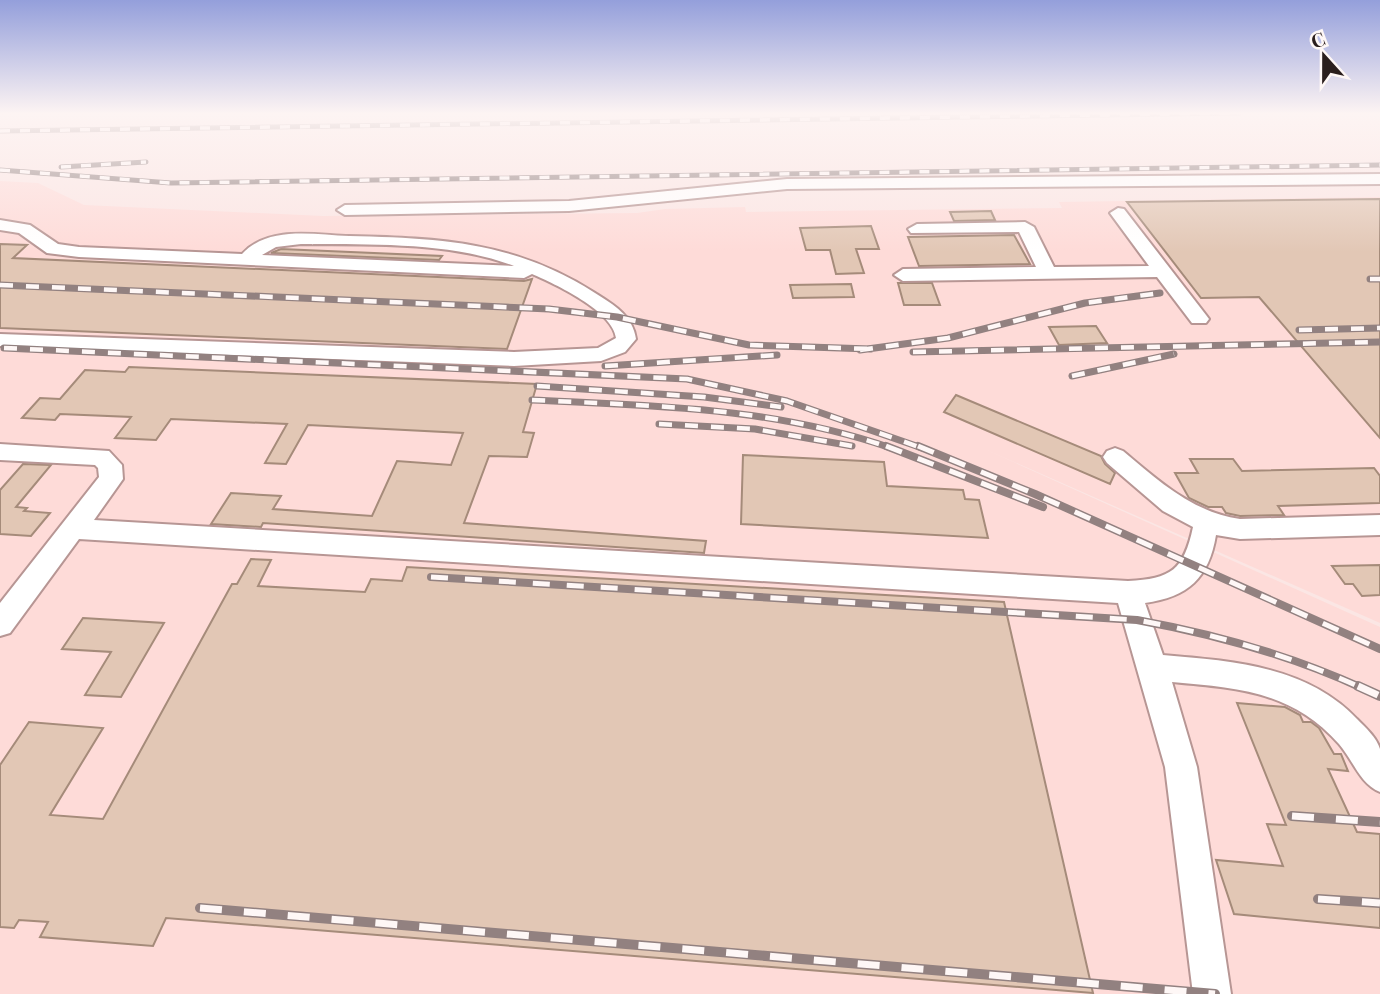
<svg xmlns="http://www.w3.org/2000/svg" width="1380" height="994" font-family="'Playfair Display',serif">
  <rect width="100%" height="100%" fill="#fbe6e4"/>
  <path fill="#fedbd8" d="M0,181L38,183L84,205L323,216L637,213L665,209L745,207L746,212L1062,208L1059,202L1380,197V623L980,447L1380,627V994H0Z"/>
  <path fill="#e2c7b5" stroke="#a58b7a" stroke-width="2" d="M1380,199V438L1259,297L1201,298L1127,202Z
    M991,211L995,220L954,221L950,212Z
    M871,226L879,249H856L864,273L836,274L830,250H806L800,228Z
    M1014,235L1030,264L919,266L908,237Z
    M0,244L27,245L13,258L524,281L532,279L507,349L0,328Z
    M281,249L442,256L439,260L271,253Z
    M898,283H932L940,305H904Z
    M851,284L854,297L793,298L790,285Z
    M1096,326L1107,343L1059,345L1049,327Z
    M129,367L537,384L523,432L534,433L527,457L489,456L464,523L706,541L704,553L263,523L261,527L211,524L231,493L281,496L273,509L372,516L397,461L451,465L463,433L308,425L286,464L265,463L287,424L171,419L156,440L115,438L131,417L60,414L55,420L22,418L40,398L60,399L85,370L125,372Z
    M956,395L1101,456L1105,464L1115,473L1110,484L944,412Z
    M743,455L884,462L887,486L963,490L965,499L979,500L988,538L741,524Z
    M1190,459H1233L1242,471L1374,468L1380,476V503L1278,506L1284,515L1240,516L1226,513L1222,507H1208L1189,498L1175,473H1198Z
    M23,464L51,465L16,507L27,508L24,511L50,513L31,536L0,534V490Z
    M251,559L271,560L258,586L365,592L371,579L402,581L407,567L1004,602L1093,993L166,918L153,946L40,937L48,922L19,920L14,928L0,927V765L29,722L103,728L50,815L103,819L232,584H237Z
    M1380,565V595L1362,596L1353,584H1345L1332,566Z
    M83,618L164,623L121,697L85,695L111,652L62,649Z
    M1237,703L1285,707L1300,715L1303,722H1311L1319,728L1334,754H1341L1348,771L1328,769L1357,832L1380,834V928L1234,914L1216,860L1283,866L1267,824L1286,825Z"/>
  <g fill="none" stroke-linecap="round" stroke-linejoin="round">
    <g stroke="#b79694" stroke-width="4">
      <path id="minor" d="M1380,174V184L787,189L569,211L345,215L337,210L345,205L569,201L787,179Z
        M1118,208L1124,209L1206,315L1209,319L1206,323H1192L1157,277L903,281L894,275L903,269L1036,267L1019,232L911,233L908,229L917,224L1025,222L1034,227L1054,267L1149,266L1110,213Z
        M0,220L30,225L58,244L79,247L242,254C269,225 315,235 349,236C441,238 516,242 595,293C614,305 633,316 636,339L625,352L601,361L514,366L0,346V334L514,352L598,348L616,338C613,311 555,284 532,274L524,278L79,257L47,253L19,233L0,230ZM301,244C370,245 448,241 514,266L262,255L276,247Z
        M0,444L109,451L122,465L123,479L94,520L1128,581C1171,579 1184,570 1193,527L1163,511L1107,463L1103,457L1107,451L1115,448L1123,451C1159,481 1192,512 1240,519L1380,515V535L1240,539L1216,535C1209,578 1188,597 1145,603L1163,655C1233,661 1307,666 1357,719C1365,727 1377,738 1380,749C1380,762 1380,779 1380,792C1360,784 1353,760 1339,744C1292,691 1238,688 1172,682L1197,767L1231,994H1193L1165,767L1118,603L79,539L10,633L0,636V603L99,477L98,468L95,465L0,460Z"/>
    </g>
    <use href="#minor" fill="#fff" fill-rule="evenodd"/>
    <g stroke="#928180" stroke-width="5">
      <path id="rail-far3" d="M0,131L1240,113
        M61,167L146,162
        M0,170L171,183L1380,165"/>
    </g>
    <g stroke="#928180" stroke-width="7">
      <path id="rail-far2" d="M1370,279H1380
        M0,285L549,309L617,317L749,345L871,349
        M1299,330L1380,328
        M4,348L687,379L787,401L922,448
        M860,350L948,338L1085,303L1160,293
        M913,352L1380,342
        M605,366L777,355
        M1072,376L1174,354
        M537,386L704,397L781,407
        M532,400C656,406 772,407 891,448
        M659,424L755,429L852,446"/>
    </g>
    <g stroke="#928180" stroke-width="8">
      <path id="rail-far1" d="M886,446L1043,507
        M918,446L1035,494L1380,649
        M431,577L1137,620C1214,634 1290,655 1362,688"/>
    </g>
    <g stroke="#928180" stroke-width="10">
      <path id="rail" d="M1358,686L1380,696
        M1292,816L1380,822
        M1318,899L1380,903
        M200,908L1215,994"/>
    </g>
    <use href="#rail-far3" stroke="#fef7f6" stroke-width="3.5" stroke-dasharray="10" stroke-linecap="butt"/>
    <use href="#rail-far2" stroke="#fef7f6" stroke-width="4.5" stroke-dasharray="13" stroke-linecap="butt"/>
    <use href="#rail-far1" stroke="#fef7f6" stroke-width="5" stroke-dasharray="17" stroke-linecap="butt"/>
    <use href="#rail" stroke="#fef7f6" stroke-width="7" stroke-dasharray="22" stroke-linecap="butt"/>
  </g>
  <linearGradient id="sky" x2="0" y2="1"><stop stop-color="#949fdb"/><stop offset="0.45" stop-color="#fdf4f3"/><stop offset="1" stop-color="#fdf4f3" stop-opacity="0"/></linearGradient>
  <rect width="1380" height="252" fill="url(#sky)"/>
  <g transform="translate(1324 56) rotate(339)" stroke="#fef7f6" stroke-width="5" paint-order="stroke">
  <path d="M0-5L12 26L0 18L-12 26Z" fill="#2a1e1d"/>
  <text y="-10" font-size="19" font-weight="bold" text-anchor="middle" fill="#2a1e1d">С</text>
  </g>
</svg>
